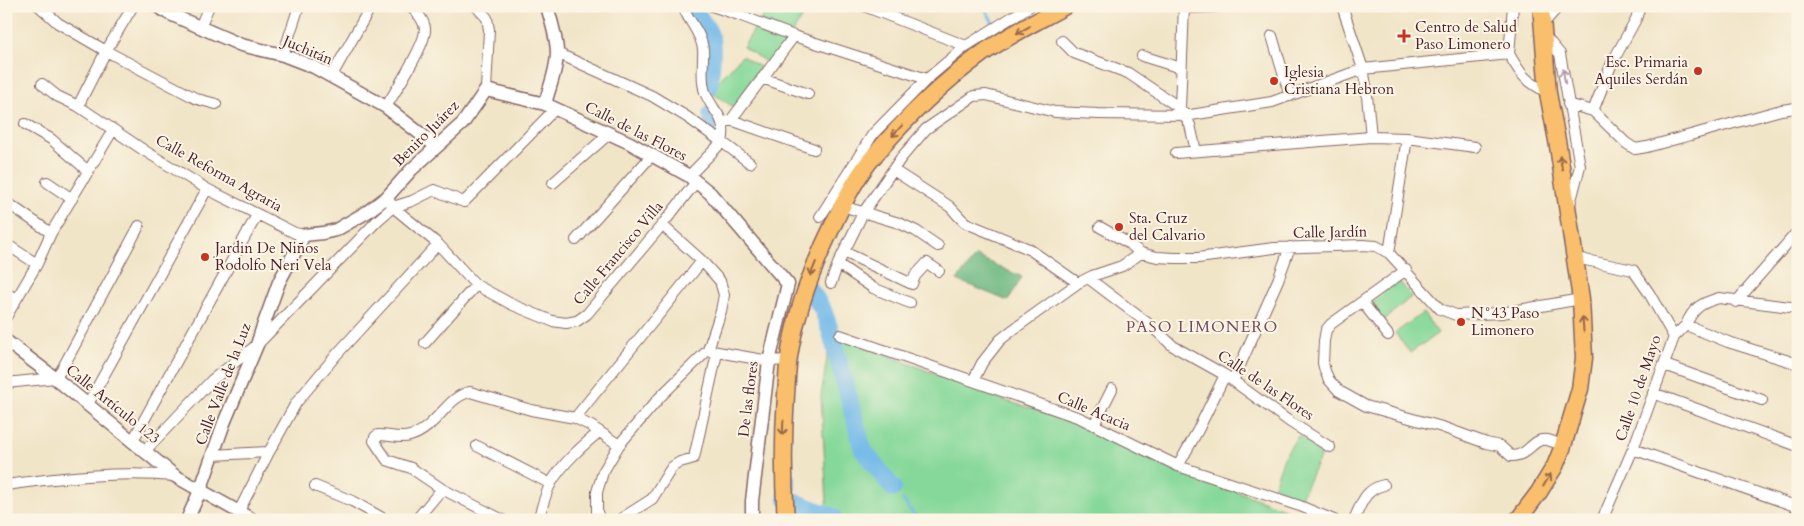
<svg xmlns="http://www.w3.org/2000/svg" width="1804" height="526" font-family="Cardo,serif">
  <rect width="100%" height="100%" fill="#fcf5e5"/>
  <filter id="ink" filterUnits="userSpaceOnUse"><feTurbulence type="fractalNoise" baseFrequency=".02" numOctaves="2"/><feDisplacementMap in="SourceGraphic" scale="10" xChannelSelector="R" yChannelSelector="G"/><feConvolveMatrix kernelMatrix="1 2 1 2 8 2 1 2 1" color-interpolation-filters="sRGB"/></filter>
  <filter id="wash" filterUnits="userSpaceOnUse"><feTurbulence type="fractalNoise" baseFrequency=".0096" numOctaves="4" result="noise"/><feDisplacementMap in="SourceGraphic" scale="20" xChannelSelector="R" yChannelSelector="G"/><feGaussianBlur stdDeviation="1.12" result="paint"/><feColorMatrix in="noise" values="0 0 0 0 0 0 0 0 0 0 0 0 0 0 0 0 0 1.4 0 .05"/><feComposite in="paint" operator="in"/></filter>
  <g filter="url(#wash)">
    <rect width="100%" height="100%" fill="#f1e5c8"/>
    <path fill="#85d899" stroke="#687c62" d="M769,6H788L804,15L771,65L743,47Z
      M742,56L765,70L735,108L709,91Z
      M1397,279L1412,296L1383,321L1369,307Z
      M1423,313L1438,333L1410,353L1395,333Z
      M831,333L1000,399L1079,423L1149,458L1313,520H828L821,396Z
      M1298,436L1323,451L1300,499L1273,488L1285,455Z"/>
    <path fill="#6cb881" stroke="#5b6c56" d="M976,256L1022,277L1008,301L957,280Z"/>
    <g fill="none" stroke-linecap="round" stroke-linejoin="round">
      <path stroke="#72b9e9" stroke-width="3" d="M984,6L993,23
        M903,500L918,520
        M833,517L836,520"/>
      <path stroke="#72b9e9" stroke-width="18" d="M691,6C697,17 709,27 711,39C714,54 710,72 709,87
        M711,114L717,137
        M810,290L823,310L831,333L863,450L893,488
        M787,481V499L833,517"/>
    </g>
  </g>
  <g filter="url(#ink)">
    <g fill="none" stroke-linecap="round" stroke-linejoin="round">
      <g stroke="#846462" stroke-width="12">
        <path id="minor" d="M39,6L58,23L106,51L197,99L216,104
          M476,6L487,18L489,30L486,90
          M683,6C688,21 701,32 703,49C704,63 700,78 705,92C712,112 728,117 722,142L750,163
          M712,6L739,15L794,36L927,79
          M864,6L966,46
          M1184,6L1180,108L1190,125L1196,151
          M1342,6L1363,69L1366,85L1371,137
          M1183,8L1215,7
          M1542,25L1559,6
          M200,27L209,6
          M1544,35L1560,54L1580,166L1570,204
          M1272,36L1290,96
          M1062,41L1074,53L1128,73L1180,108
          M557,53L652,96L687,117L722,142L689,176
          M1509,54C1522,77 1525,80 1548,93
          M1509,54L1513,6
          M283,55L299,6
          M1142,56L1181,68
          M331,77L371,6
          M762,78L808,94
          M42,84L57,96L78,106L145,151L207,189L295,233L304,235
          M1568,104L1593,111L1626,143L1635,149L1647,147L1781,110L1796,108
          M78,106L106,51L133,6
          M386,107C395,91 426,45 425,29C424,19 416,12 410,6
          M1593,111L1612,63L1636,19L1640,6
          M731,120L814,149
          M723,123L731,120L794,36
          M25,124L51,139L88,171
          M1176,153L1371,137L1407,138L1475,147
          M893,170L949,206C955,211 959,218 966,223L1029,249L1078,283
          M47,182L72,199
          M553,183L609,134
          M6,202L51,233
          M390,202L393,207L438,244L476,285L513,305L552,321L566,323L577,321L587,314L662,225L696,182
          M842,206L899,223L916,231L938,246
          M820,217L873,134L927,79L966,46L1030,6
          M1100,227L1128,243L1141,253L1157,257L1175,258H1198L1274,248L1363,245L1376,246L1389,253L1440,309L1456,315L1502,313L1581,299
          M576,240L652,155
          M6,244L37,264
          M844,252L912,284L915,276L927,263L939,271
          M1389,253L1407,138
          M1576,258L1633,270L1649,293L1674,337L1633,449L1602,520
          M838,264L873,288L910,303
          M1406,270L1331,324L1326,330L1324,341L1323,363L1325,371L1329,380L1339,391L1366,406L1442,427L1486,443L1500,446L1511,456C1530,456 1531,438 1547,440C1553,441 1558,444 1563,446
          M1088,278L1150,325L1173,346L1225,375L1290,422L1330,447
          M831,283L838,264L863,213L901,158L926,129L974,96L986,95L1055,112L1098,114L1191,115L1272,102L1363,69L1509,54
          M6,293L16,299
          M1736,302L1798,231
          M1363,303L1388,335
          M6,317L37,264L51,233L113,130
          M1686,325C1693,308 1701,303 1719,298L1798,308
          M840,335L1080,418L1178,466L1300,506L1334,520
          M1674,337L1686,325L1728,342L1798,364
          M425,343L476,285
          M712,351L769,361L788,360
          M1665,365L1762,400
          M973,381L982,363L1000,340L1014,329L1078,283L1092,276L1122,266L1141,253
          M1233,381L1278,280L1290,247
          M6,383L55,378L62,369L139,226
          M1653,393L1798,446
          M88,404L207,189
          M575,418L702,261
          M1094,425L1112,389
          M132,442L257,215
          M477,446L551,484
          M1633,449L1798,507
          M144,452L212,380L257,345L378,220L393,207L412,201L434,190L464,202L555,109
          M212,455L269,452
          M1178,466L1198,430L1225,375
          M6,485C61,477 119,471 175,476
          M315,486L352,501L386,520
          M238,513L269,452L296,403L337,354L438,244
          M416,520L442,489
          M503,520L442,489L411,468L387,460L374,441L375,437L378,435C388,435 401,439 410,436C437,428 447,396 470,392L531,410L575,418L591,426L619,445
          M538,520C542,508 545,494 551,483C563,463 581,447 599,432
          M600,520L597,512V492L603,472L619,445L660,397L708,350L721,311L724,295L720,281L702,261L662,225
          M619,520L652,499L672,467L680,462L694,458L717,353
          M1354,520C1361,504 1365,489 1384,485"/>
      </g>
      <g stroke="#846462" stroke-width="15">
        <path id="tertiary" d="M157,6L170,14L241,45L283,55L314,67L386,107L436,146
          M545,104C549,88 557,70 557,53C557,38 551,21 547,6
          M6,341L55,378L175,476L253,520
          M187,520L200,491L224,423L257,345L262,329L279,282L304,235L323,233L336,230L367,212L387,197L411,170L463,123L486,90L545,104L630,143L689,176L710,193L788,284L769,361L752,501V520"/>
      </g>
      <g stroke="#846462" stroke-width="19">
        <path id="trunk" d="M786,520C783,478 783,437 786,395C787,383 787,370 789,357C796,311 812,268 833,225C844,201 856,177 873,157C905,119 943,82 983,53C1009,35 1038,21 1065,6
          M1518,520L1539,492L1555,466L1563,446L1580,389L1584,358L1581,299L1558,146L1548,93L1541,6"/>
      </g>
      <use href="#minor" stroke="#fff" stroke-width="10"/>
      <use href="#tertiary" stroke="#fff" stroke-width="12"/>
      <use href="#trunk" stroke="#f9bf6d" stroke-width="16"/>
    </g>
    <defs><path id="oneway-shaft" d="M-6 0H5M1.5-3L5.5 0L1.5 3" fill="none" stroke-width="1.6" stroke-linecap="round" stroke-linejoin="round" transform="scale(1.25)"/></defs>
    <g stroke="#996749">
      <use href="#oneway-shaft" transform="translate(1023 30) rotate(151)"/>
      <use href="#oneway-shaft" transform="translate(897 131) rotate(132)"/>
      <use href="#oneway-shaft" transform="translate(1561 163) rotate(-99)"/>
      <use href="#oneway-shaft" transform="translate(813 269) rotate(112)"/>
      <use href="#oneway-shaft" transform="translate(1583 324) rotate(-94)"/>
      <use href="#oneway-shaft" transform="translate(783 428) rotate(93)"/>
      <use href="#oneway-shaft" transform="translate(1547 480) rotate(-59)"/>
    </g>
    <use stroke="#ae9aa0" href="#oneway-shaft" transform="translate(1564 76) rotate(-99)"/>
  </g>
  <g fill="#c8321e" stroke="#fcf5e5" stroke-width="2">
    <path d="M1401.5 28.5h5v5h5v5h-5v5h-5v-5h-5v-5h5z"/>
    <circle cx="1698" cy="71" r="5"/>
    <circle cx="1274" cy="81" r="5"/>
    <circle cx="1119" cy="227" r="5"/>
    <circle cx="205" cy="257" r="5"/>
    <circle cx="1461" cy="322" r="5"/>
  </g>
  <g text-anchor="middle" stroke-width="4" stroke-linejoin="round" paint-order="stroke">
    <g font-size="15" fill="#4a1f2b" stroke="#fcf5e5" text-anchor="start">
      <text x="1415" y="32">Centro de Salud<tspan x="1415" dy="17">Paso Limonero</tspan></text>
      <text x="1688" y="67" text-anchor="end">Esc. Primaria<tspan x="1688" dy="17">Aquiles Serdán</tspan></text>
      <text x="1284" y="77">Iglesia<tspan x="1284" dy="17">Cristiana Hebron</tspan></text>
      <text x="1129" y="223">Sta. Cruz<tspan x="1129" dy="17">del Calvario</tspan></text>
      <text x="215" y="253">Jardin De Niños<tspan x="215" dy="17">Rodolfo Neri Vela</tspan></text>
      <text x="1471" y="318">N°43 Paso<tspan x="1471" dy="17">Limonero</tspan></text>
    </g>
    <g font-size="15" fill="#4a1f2b" stroke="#fcf5e5">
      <text transform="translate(308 50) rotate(23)" y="5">Juchitán</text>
      <text transform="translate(636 131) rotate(27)" y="5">Calle de las Flores</text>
      <text transform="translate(426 133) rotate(-45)" y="5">Benito Juárez</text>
      <text transform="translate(219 173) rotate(29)" y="5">Calle Reforma Agraria</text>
      <text transform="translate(1330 232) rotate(-1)" y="5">Calle Jardín</text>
      <text transform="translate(618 253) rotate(-50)" y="5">Calle Francisco Villa</text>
      <text transform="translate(223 384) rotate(-69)" y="5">Calle Valle de la Luz</text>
      <text transform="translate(1266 385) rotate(34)" y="5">Calle de las Flores</text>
      <text transform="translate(1638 388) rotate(-71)" y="5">Calle 10 de Mayo</text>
      <text transform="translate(748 399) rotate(-83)" y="5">De las flores</text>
      <text transform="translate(113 404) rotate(39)" y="5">Calle Artículo 123</text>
      <text transform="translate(1094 411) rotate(23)" y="5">Calle Acacia</text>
    </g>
    <g font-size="16" letter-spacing="1" fill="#724d62" stroke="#fcf5e5">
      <text x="1202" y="332">PASO LIMONERO</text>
    </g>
  </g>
  <rect width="1804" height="526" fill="none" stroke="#fcf5e5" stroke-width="25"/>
</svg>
